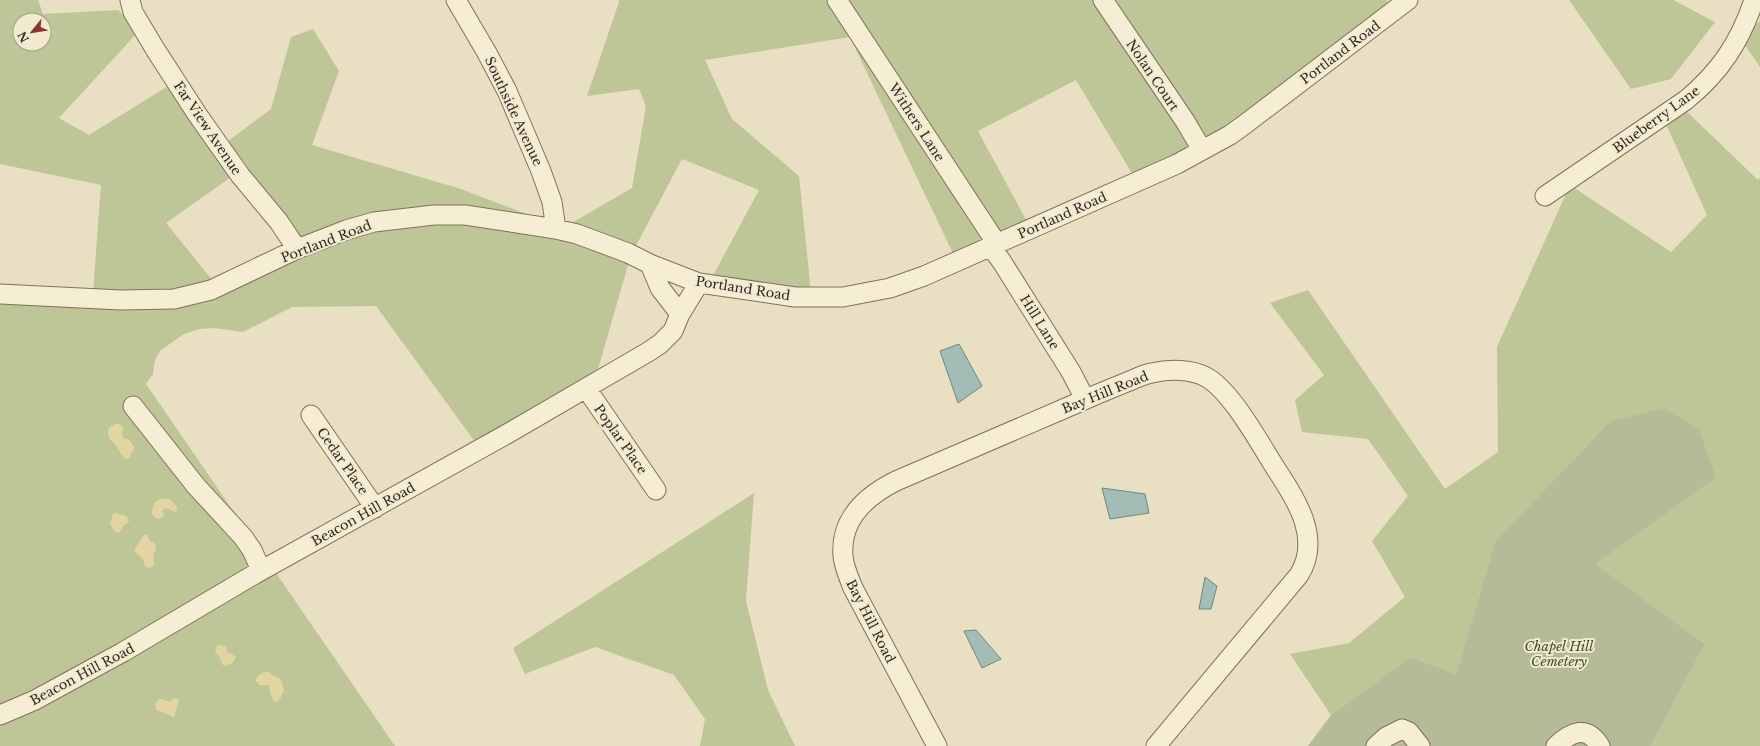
<svg xmlns="http://www.w3.org/2000/svg" width="1760" height="746" font-family="'Libre Baskerville',serif">
  <rect width="100%" height="100%" fill="#e9dfc2"/>
  <path fill="#bec697" fill-rule="evenodd" d="M0,0H38L43,14L118,10L139,31L59,118L89,135L173,83L234,175L166,223L218,287L307,247L228,141L271,109L291,37L313,29L339,71L312,145L461,189L563,228L632,188L646,106L639,89L587,96L619,2L618,0H1386L1393,8L1219,145L1136,180L1076,80L978,131L1032,231L958,264L850,37L705,60L732,119L799,176L812,302L708,285L759,190L682,159L631,255L594,383L478,446L376,306L292,307L243,332L214,328L200,329L184,334L161,350L155,360L153,374L146,384L395,746H0V304L92,306L101,185L0,164ZM20,20H44V44H20Z
    M1569,0H1673L1715,22L1671,79L1631,89Z
    M1760,21V67L1738,35Z
    M1681,106L1758,180L1760,178V746H1651L1705,644L1594,564L1716,478L1495,542L1456,674L1411,657L1331,715L1290,654L1349,643L1405,597L1372,541L1408,496L1368,439L1302,432L1295,400L1324,375L1270,303L1308,290L1445,489L1498,452L1497,347L1570,185L1671,252L1707,215L1662,115Z
    M754,493L746,601L768,690L795,746H700L705,719L674,675L595,647L525,674L513,648Z"/>
  <path fill="#e3d5a1" d="M115,424H119L123,427L122,436L124,439H128L132,443L134,448L129,459H125C121,455 119,450 116,446C111,439 108,441 108,429Z
    M162,498L171,500L177,507V511L175,512L166,508L162,511L164,515L162,518L158,519L153,516L152,509L155,502Z
    M115,513L126,516L129,520L128,523L124,525L120,532H115L110,524L113,514Z
    M144,535H147L149,540L155,544L156,550L153,554L154,565L150,568L146,567L142,558L135,552V548Z
    M220,645L226,647L227,653L229,652L236,657C234,662 230,665 224,666C220,662 221,656 215,652L217,646Z
    M267,671L274,676L281,679C283,683 282,687 284,691L280,699L275,703L270,693L269,685H260L255,680L259,675Z
    M174,698L179,700L174,717L156,710C155,704 155,701 161,699L170,702Z"/>
  <path fill="#b5bb96" d="M1664,408L1699,429L1716,478L1595,564L1705,644L1651,746H1308L1331,715L1411,657L1456,674L1495,542L1611,421Z"/>
  <path fill="#a4bcb6" stroke="#6c8983" d="M959,344L982,386L958,403L940,351Z
    M1102,488L1145,494L1149,513L1110,519Z
    M1205,577L1217,586L1211,609H1199Z
    M976,630L1001,659L982,668L964,631Z"/>
  <g fill="none" stroke-linecap="round" stroke-linejoin="round">
    <g stroke="#81715b" stroke-width="21">
      <path id="minor" d="M130,0L133,12L155,49L197,114L240,175L279,222L297,249
        M456,0L487,53L507,91L541,171L552,202L556,229
        M837,0L997,244
        M1103,0L1185,121L1202,150
        M1545,196L1686,100C1720,72 1740,42 1754,0
        M991,247L1002,262L1071,372L1085,399
        M650,264L660,288L680,314
        M0,294L121,300L174,299L211,290L297,249L346,230L374,222L434,215H465L556,229L577,234L628,253L650,264L699,283L795,297H843L890,288L924,276L1177,164L1230,135L1244,125L1408,0
        M586,388L656,490
        M133,406L196,486L243,537L252,550L261,570
        M311,415L375,508
        M0,715L35,700L123,652L255,574L507,434L648,352L660,344L673,331L680,314L699,283
        M937,746L853,588C849,578 844,567 843,556C840,519 866,496 896,481C954,456 1011,431 1068,407C1088,398 1107,390 1127,382C1135,379 1144,374 1152,373C1169,369 1191,369 1206,377C1232,391 1261,446 1278,472C1298,502 1321,540 1299,575L1156,746
        M1376,746L1386,737L1402,729L1409,732L1420,746
        M1556,746C1572,731 1587,725 1600,746"/>
    </g>
    <use href="#minor" stroke="#f5edd4" stroke-width="19"/>
  </g>
  <g text-anchor="middle" stroke-width="4" stroke-linejoin="round" paint-order="stroke">
    <g font-size="13" fill="#32291e" stroke="#f1ead1">
      <text transform="translate(1340 52) rotate(-37)" y="5">Portland Road</text>
      <text transform="translate(1153 75) rotate(56)" y="5">Nolan Court</text>
      <text transform="translate(514 111) rotate(65)" y="5">Southside Avenue</text>
      <text transform="translate(1656 119) rotate(-36)" y="5">Blueberry Lane</text>
      <text transform="translate(917 122) rotate(57)" y="5">Withers Lane</text>
      <text transform="translate(208 128) rotate(56)" y="5">Far View Avenue</text>
      <text transform="translate(1062 215) rotate(-24)" y="5">Portland Road</text>
      <text transform="translate(326 241) rotate(-21)" y="5">Portland Road</text>
      <text transform="translate(743 288) rotate(9)" y="5">Portland Road</text>
      <text transform="translate(1040 322) rotate(58)" y="5">Hill Lane</text>
      <text transform="translate(1105 392) rotate(-22)" y="5">Bay Hill Road</text>
      <text transform="translate(621 439) rotate(55)" y="5">Poplar Place</text>
      <text transform="translate(343 461) rotate(55)" y="5">Cedar Place</text>
      <text transform="translate(363 514) rotate(-29)" y="5">Beacon Hill Road</text>
      <text transform="translate(871 621) rotate(63)" y="5">Bay Hill Road</text>
      <text transform="translate(82 674) rotate(-28)" y="5">Beacon Hill Road</text>
    </g>
    <g font-size="13" font-style="italic" fill="#414d26" stroke="#f1ead1">
      <text x="1559" y="651">Chapel Hill<tspan x="1559" dy="15">Cemetery</tspan></text>
    </g>
  </g>
  <g transform="translate(32 32) rotate(240)"><circle r="19" fill="#f1ead1" stroke="#a59d89"/>
  <path d="M0-3L7 15L0 10L-7 15Z" fill="#8a3531"/>
  <text y="-6" font-size="11" font-weight="bold" text-anchor="middle" fill="#32291e">N</text>
  </g>
</svg>
